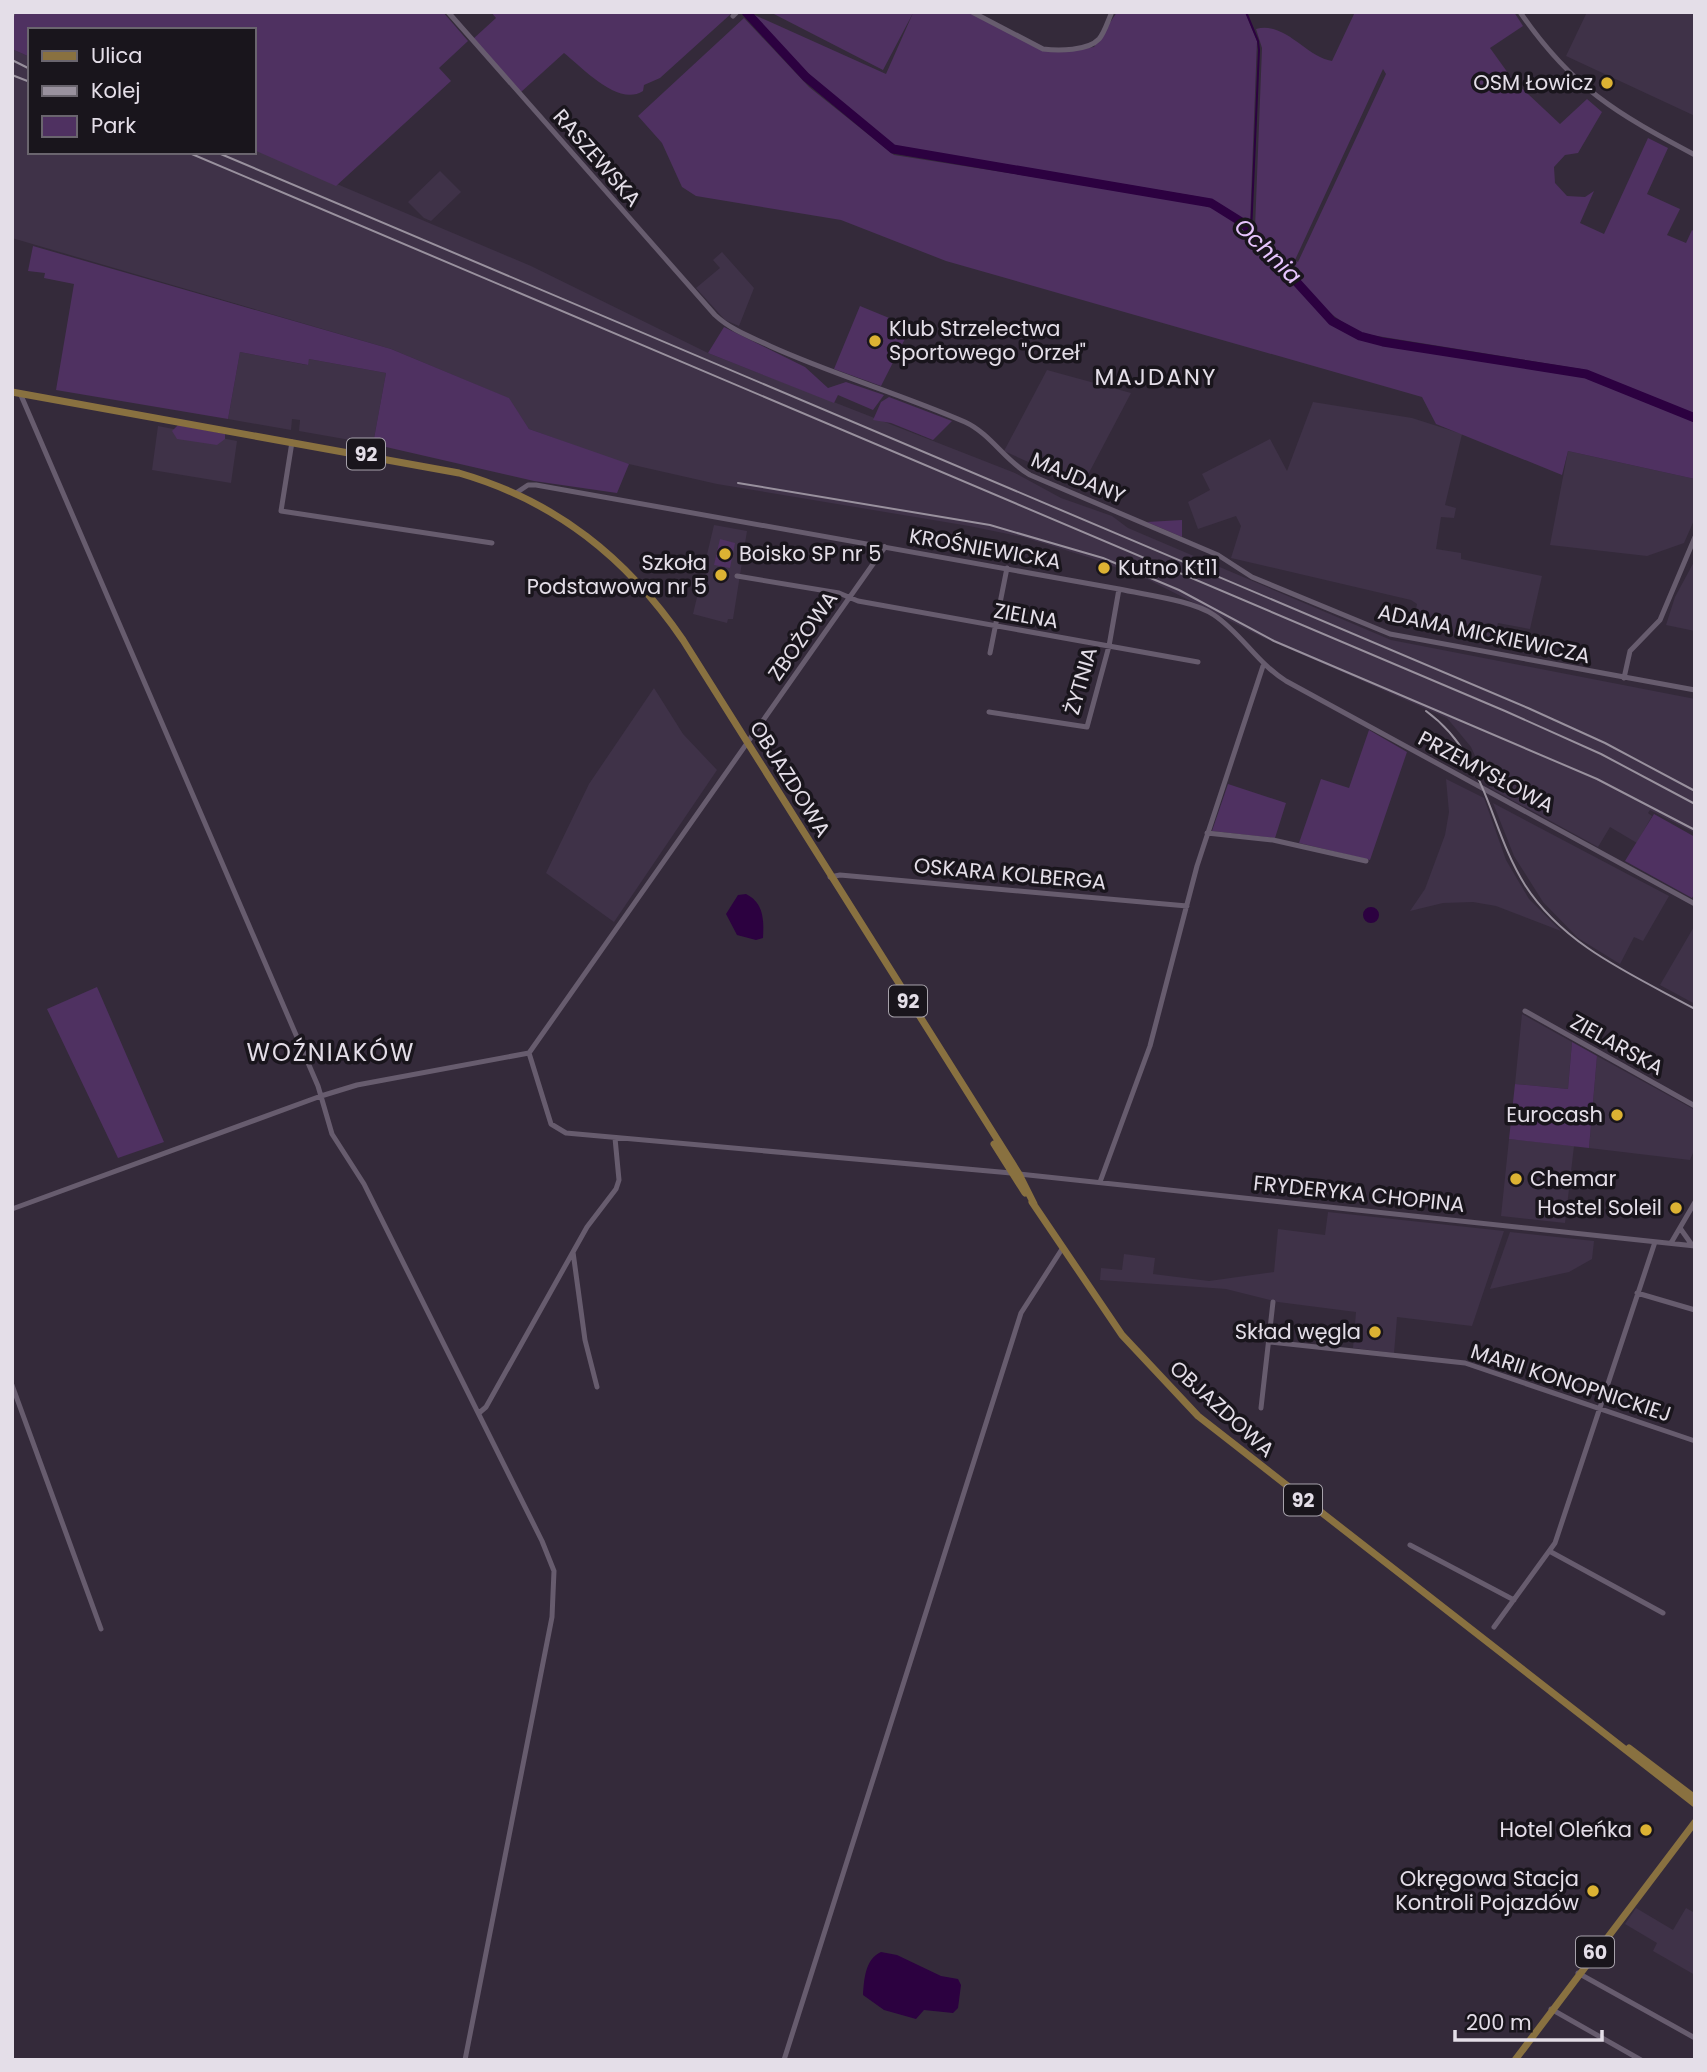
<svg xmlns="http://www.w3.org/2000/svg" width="1707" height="2072" font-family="Poppins,sans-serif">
  <rect width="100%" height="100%" fill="#342a3a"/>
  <path fill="#3f3248" d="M1587,12H1695V116L1566,56Z
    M12,49L30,57V152H254V149L531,266L708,353L1015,473L1061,498L1112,516L1128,528L1391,640L1695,699V833L1650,810L1648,813L1652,816L1637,843L1610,827L1598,847L1490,788L1471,747L1447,718L1264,638L1147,579L1091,558L1023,537L969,526L717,484L620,462L529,429L508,398L391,349L12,238Z
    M440,171L461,192L431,221L424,218L408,202Z
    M722,252L754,288L739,326L725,320L696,288L720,268L713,260Z
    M240,352L307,365L309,359L386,373L373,444L299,431L300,420L292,419L291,430L228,419Z
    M1047,370L1131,393L1082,486L1004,451Z
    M1313,402L1412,418L1462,434L1445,505L1456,508L1454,518L1441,517L1436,549L1461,553V559L1542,576L1530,629L1498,623L1494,641L1412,628L1417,604L1411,600L1231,558L1241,526L1236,516L1198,529L1188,502L1210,490L1202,474L1270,439L1287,471Z
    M158,426L237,441L231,483L152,470Z
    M1568,451L1695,479V518L1684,543L1647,556L1550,545Z
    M714,525L747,531L733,619H728L727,623L693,614Z
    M1695,560V631L1666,625L1675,597Z
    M654,688L683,734L717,770L614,922L546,873L589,784Z
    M1446,779L1484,798L1506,860L1529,899L1561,931L1496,906L1473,902L1443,903L1410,911L1425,889L1445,835L1449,812Z
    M1493,803L1669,896L1643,941L1634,937L1620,964L1578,938L1543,902L1514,856Z
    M1695,925V1004L1660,985Z
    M1522,1014L1572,1042L1568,1089L1515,1084Z
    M1597,1056L1695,1110V1148L1690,1160L1589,1148Z
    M1509,1139L1574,1146L1565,1223L1501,1216Z
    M1328,1212L1504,1231L1472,1326L1397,1317L1394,1353L1353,1348L1356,1312L1278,1302L1226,1289L1100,1280L1101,1268L1122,1270L1124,1254L1155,1258L1153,1274L1209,1281L1274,1272L1278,1229L1325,1235Z
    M1510,1232L1594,1241L1592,1259L1569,1272L1490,1289Z
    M1636,1908L1673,1930L1686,1908L1695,1913V1975L1653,1951L1657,1943L1625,1924Z"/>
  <path fill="#4f3161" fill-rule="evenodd" d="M16,12H443L468,41L439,68L451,81L336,186L254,150V30H30V57L12,49V20Z
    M491,12H733L660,78L644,85L643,91C618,107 583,68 564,53L521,92L473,39L496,18Z
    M748,12L886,74L913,13L883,70L770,12H968L1053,52L1094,47L1117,12H1245L1257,41L1250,224L1223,206L1200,197L890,145L828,94Z
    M1355,12H1514L1523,26L1490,48L1513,80L1560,124L1587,99L1602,112L1578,153L1565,155L1554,167L1555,183L1567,196L1585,197L1594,191L1580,223L1604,234L1648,138L1668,148L1647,194L1680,209L1667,235L1686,243L1692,230L1695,232V415L1581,369L1365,334C1320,316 1285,265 1255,228L1262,48L1256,29C1285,21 1306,57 1332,61ZM1383,69L1386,74L1298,262L1295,260Z
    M744,18L809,87L894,155L1193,202L1220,211L1239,225L1342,330L1385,345L1584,377L1695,422V479L1568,451L1562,475L1436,424L1422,397L946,261L841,220L696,196L682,187L662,143L638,116Z
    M33,246L391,349L509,398L529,429L629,464L617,493L534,481L373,444L386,373L309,359L308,365L240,352L228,419L56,390L74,284L44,278L45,273L28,271Z
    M860,306L911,327L881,386L834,369Z
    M724,327L805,367L828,388L846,382L884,395L873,410L838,395L834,403L708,353Z
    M889,397L952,421L933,440L891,423L873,420L881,402Z
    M178,425L225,434V439L217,445L177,439L172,431Z
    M1182,520V537L1147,522Z
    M720,539L735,543L730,568L714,565Z
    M1369,730L1407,752L1370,860L1299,843L1321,779L1349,788Z
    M1228,784L1286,803L1275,838L1212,831Z
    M1654,814L1695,837V893L1692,898L1625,861Z
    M97,987L164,1142L118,1158L47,1009Z
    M1572,1042L1597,1056L1589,1148L1509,1139L1515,1084L1568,1089Z"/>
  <path fill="#2c0140" d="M746,894C764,903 764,920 763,938L756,940L737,935L726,914L738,895Z
    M1363 915a8 8 0 1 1 16 0a8 8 0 1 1-16 0Z
    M881,1952L897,1955L941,1976L958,1979L961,1985L958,2008L953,2013L924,2010L916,2019L884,2010L863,1995C864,1980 865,1959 881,1952Z"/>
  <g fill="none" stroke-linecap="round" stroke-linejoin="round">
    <path stroke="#2c0140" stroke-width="2" d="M1246,12L1258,41L1259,50L1251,232"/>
    <path stroke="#2c0140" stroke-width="9" d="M746,12L806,77L893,149L1211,203L1243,223L1332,321L1360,336L1383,342L1586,374L1695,418"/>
    <path stroke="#675c6e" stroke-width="5" d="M448,12L715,315C731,330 751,337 770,346C834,375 901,394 965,422C991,434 1005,461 1030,475L1218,555L1252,577L1390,634L1695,690
      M972,12L1043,49C1058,51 1088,51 1099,39C1105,32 1108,20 1112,12
      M1520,12C1572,88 1616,113 1695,155
      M12,15L13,12
      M733,16L737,12
      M20,393L318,1086L332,1134L364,1184L542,1541L554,1571L552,1617L465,2060
      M292,442L281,511L492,543
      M516,493L528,485H536L1119,589C1145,595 1192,600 1214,615C1241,633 1257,663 1286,681L1695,904
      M737,576L839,593L858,601L1198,662
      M990,653L1007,568
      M1624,678L1630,651L1660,620L1695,537
      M989,712L1087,727L1109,646L1119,589
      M1207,833L1273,840L1366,861
      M830,877L840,875L1187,906
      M1525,1011L1695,1106
      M529,1053L551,1124L566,1133L1011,1173
      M1019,1174L1695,1246
      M1100,1182L1150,1046L1197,866L1263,666
      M12,1209L321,1096L357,1085L529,1053L885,547
      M1680,1228L1692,1245
      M1671,1243L1695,1202
      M573,1252L585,1340L597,1387
      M1637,1293L1695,1310
      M1269,1342L1465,1363L1695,1441
      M12,1385L101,1629
      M1261,1408L1273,1302
      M479,1413L486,1407L587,1227L616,1189L619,1180L615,1138
      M1410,1545L1514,1600
      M1551,1552L1663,1613
      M1494,1627L1555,1543L1655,1242
      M1578,1973L1695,2038
      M1551,2009L1641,2060
      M784,2060L1021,1313L1062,1249"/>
    <path stroke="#897140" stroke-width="7" d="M12,392L459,473C556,501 627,558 683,640L1019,1174L1034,1204
      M994,1144L1025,1193
      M1032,1202L1122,1335L1198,1416L1695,1804
      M1629,1748L1695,1798
      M1515,2060L1695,1822"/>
    <path stroke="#99919e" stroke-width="2" d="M12,60L30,69
      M12,75L30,82
      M187,152L1505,711L1601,754L1695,804
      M216,152L1528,708L1605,743L1695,791
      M738,483L990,525L1103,558L1179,590L1274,641L1597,779L1695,830
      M1426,711C1487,755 1488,826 1525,885C1564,946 1633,975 1695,1009"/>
  </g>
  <g fill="#dcb233" stroke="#19151c" stroke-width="2.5">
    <circle cx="1607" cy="83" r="7"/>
    <circle cx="875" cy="341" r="7"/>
    <circle cx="725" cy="554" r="7"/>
    <circle cx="1104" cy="568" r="7"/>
    <circle cx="721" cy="575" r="7"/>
    <circle cx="1617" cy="1115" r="7"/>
    <circle cx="1516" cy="1179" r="7"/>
    <circle cx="1676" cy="1208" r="7"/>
    <circle cx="1375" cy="1332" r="7"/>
    <circle cx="1646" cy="1830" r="7"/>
    <circle cx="1593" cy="1891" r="7"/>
  </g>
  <g text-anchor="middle" stroke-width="7" stroke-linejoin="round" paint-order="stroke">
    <g fill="#19151c" stroke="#a7a2ab" stroke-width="2">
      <rect x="347" y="438.5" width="38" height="31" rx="5"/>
      <rect x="889" y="985.5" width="38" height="31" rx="5"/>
      <rect x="1284" y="1484.5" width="38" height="31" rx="5"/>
      <rect x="1576" y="1936.5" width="38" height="31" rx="5"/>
    </g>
    <g font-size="19" font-weight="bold" fill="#e4dee8">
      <text x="366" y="461">92</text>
      <text x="908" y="1008">92</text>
      <text x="1303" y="1507">92</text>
      <text x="1595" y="1959">60</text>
    </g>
    <g font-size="21" fill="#e4dee8" stroke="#19151c" text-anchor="end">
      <text x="1593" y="90">OSM Łowicz</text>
      <text x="889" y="336" text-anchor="start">Klub Strzelectwa<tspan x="889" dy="24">Sportowego "Orzeł"</tspan></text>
      <text x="739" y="561" text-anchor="start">Boisko SP nr 5</text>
      <text x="707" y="570">Szkoła<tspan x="707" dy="24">Podstawowa nr 5</tspan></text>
      <text x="1118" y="575" text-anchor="start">Kutno Kt11</text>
      <text x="1603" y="1122">Eurocash</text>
      <text x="1530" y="1186" text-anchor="start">Chemar</text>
      <text x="1662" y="1215">Hostel Soleil</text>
      <text x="1361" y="1339">Skład węgla</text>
      <text x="1632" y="1837">Hotel Oleńka</text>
      <text x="1579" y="1886">Okręgowa Stacja<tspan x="1579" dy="24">Kontroli Pojazdów</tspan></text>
    </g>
    <g font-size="21" fill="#e4dee8" stroke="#19151c">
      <text transform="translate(597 158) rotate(49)" y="7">RASZEWSKA</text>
      <text transform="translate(1078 478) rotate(23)" y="7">MAJDANY</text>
      <text transform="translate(985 549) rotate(10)" y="7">KROŚNIEWICKA</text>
      <text transform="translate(1026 616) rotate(10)" y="7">ZIELNA</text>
      <text transform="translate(1484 634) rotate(12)" y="7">ADAMA MICKIEWICZA</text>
      <text transform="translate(803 636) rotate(-55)" y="7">ZBOŻOWA</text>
      <text transform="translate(1081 681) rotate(-74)" y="7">ŻYTNIA</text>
      <text transform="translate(1486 772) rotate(28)" y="7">PRZEMYSŁOWA</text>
      <text transform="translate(790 779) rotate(58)" y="7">OBJAZDOWA</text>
      <text transform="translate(1010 874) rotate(5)" y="7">OSKARA KOLBERGA</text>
      <text transform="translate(1617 1045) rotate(29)" y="7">ZIELARSKA</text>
      <text transform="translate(1359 1194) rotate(6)" y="7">FRYDERYKA CHOPINA</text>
      <text transform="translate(1571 1383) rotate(18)" y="7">MARII KONOPNICKIEJ</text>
      <text transform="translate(1222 1409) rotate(42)" y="7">OBJAZDOWA</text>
    </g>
    <g font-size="23" font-style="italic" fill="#e7c5fe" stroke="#19151c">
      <text transform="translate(1268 251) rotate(44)" y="8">Ochnia</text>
    </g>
    <g font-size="23" letter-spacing="2" fill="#e4dee8" stroke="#19151c">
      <text x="1156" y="385">MAJDANY</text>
    </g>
    <g font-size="24" letter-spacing="2" fill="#e4dee8" stroke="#19151c">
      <text x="331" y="1061">WOŹNIAKÓW</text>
    </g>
  </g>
  <rect width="1707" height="2072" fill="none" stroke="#e4dee8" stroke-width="28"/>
  <rect x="28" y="28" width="228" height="126" fill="#19151c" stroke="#6a656e" stroke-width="2"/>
  <rect x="42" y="51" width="35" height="10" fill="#897140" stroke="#6a656e" stroke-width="2"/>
  <text x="91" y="63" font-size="21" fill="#e4dee8">Ulica</text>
  <rect x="42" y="86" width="35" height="10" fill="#99919e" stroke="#6a656e" stroke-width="2"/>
  <text x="91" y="98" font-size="21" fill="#e4dee8">Kolej</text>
  <rect x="42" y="116" width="35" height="21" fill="#4f3161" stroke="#6a656e" stroke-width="2"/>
  <text x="91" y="133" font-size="21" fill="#e4dee8">Park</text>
  <path d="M1455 2030v10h147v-10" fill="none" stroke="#e4dee8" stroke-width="3.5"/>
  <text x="1466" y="2030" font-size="21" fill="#e4dee8" stroke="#19151c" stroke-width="5" paint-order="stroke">200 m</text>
</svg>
